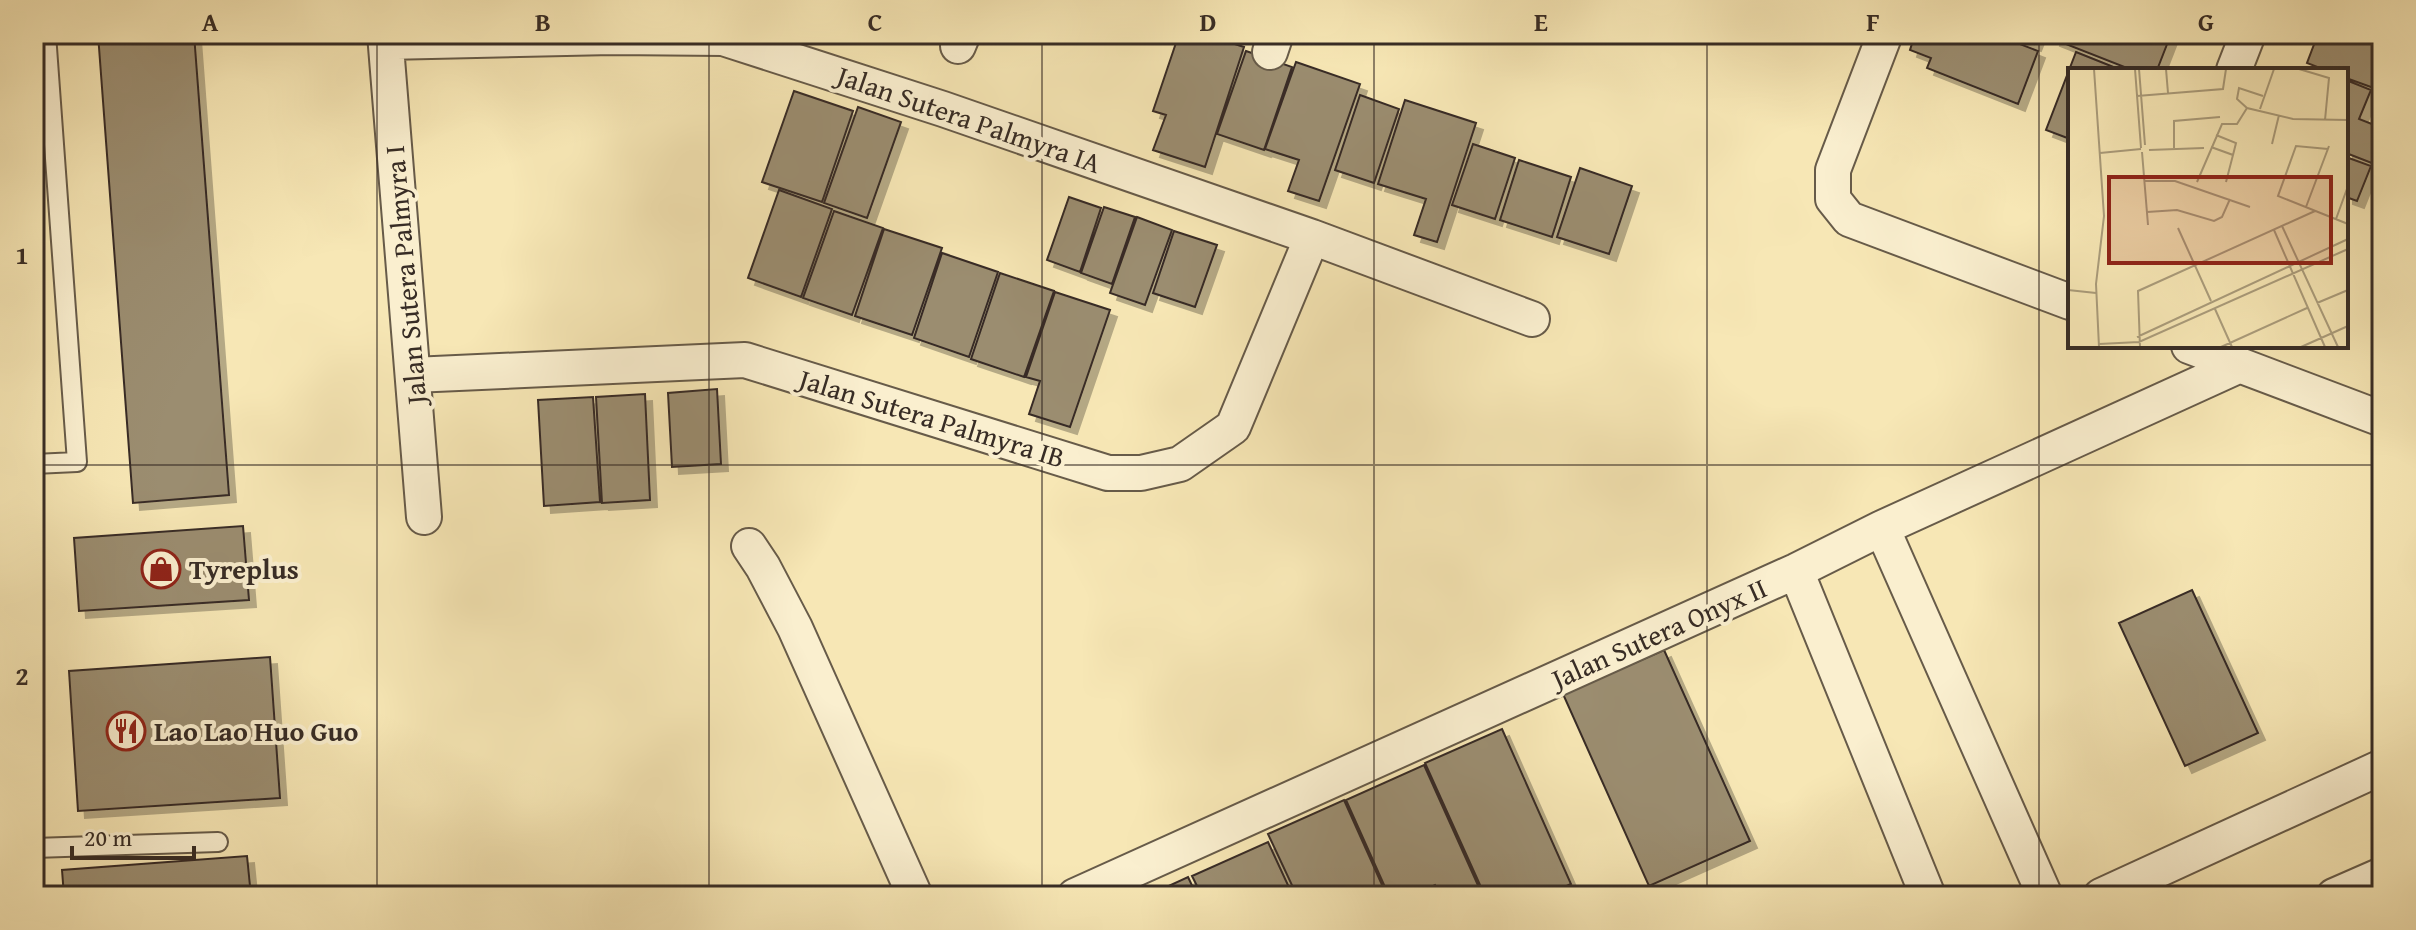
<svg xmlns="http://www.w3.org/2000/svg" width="2416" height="930" font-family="'Gentium Book Plus',serif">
  <defs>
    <filter id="shadow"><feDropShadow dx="7" dy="7" stdDeviation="0" flood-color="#0004"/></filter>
  </defs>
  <rect width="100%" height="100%" fill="#f7e7b5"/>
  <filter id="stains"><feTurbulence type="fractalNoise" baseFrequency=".0025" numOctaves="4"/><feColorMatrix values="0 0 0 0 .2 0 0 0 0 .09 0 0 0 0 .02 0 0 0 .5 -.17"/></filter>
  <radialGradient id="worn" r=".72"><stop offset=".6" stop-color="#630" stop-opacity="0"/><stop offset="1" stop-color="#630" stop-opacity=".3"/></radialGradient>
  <path fill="#9b8d70" stroke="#372c25" stroke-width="2" filter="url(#shadow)" d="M98,34H194L229,495L133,503Z
    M1179,34H1204L1244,47L1205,167L1153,150L1166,115L1153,111Z
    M1915,34H1994L2038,51L2018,104L1927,68L1931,58L1910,50Z
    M2007,34H2038L2034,44Z
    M2055,34H2171L2157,70H2132L2053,39Z
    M2318,34H2382V91L2346,78V70H2325L2307,63Z
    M1246,51L1292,67L1264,150L1217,134Z
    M2076,52L2121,70H2070V139L2046,130Z
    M1296,62L1360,84L1319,201L1288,191L1299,160L1265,149Z
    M2346,80L2371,90L2359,119L2382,128V167L2346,153Z
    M794,91L853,111L822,202L762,182Z
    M1360,95L1399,109L1374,183L1335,170Z
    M1405,100L1476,123L1437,242L1414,235L1426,199L1378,184Z
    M858,107L901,122L867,218L824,203Z
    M1473,144L1515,158L1495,219L1452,205Z
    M2346,157L2371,166L2357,201L2346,197Z
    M1519,160L1571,177L1552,237L1500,220Z
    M1580,168L1632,186L1609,254L1557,237Z
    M779,190L832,209L801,297L748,278Z
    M1069,197L1101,208L1080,272L1047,260Z
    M1104,207L1135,217L1112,284L1081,273Z
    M834,211L883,228L852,315L803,298Z
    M1137,217L1172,230L1145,305L1110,293Z
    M884,229L942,248L912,335L855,316Z
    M1174,231L1217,245L1195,307L1153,293Z
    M942,253L998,272L969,357L914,338Z
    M1000,273L1054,291L1024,377L971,359Z
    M1055,292L1110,310L1070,427L1029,414L1040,381L1026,377Z
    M717,389L721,464L672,467L668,393Z
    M645,394L650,500L602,503L596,397Z
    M593,397L600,502L544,506L538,400Z
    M243,526L249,600L79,611L74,538Z
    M2192,590L2258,733L2185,766L2119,623Z
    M1664,650L1750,841L1649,886L1563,694Z
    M270,657L280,798L78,811L69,671Z
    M1502,729L1571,884L1544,896H1485L1425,763Z
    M1424,765L1481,892L1473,896H1440L1435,885L1410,896H1389L1346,800Z
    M1344,800L1387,896H1297L1268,834Z
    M1268,842L1293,896H1202L1192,876Z
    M247,856L251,896H64L62,870Z
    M1188,877L1197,896H1147Z"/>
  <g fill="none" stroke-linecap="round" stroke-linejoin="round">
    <g stroke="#675b49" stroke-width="22">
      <path id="service" d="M34,464L77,462L46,34
        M34,848L218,842"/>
    </g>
    <g stroke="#675b49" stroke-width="38">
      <path id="minor" d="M385,34L424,517
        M1885,34L1833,170V199L1849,219L2070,302
        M386,42L612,37L723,38L943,109L1312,237L1532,319
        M958,46L963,34
        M1270,52L1276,34
        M2234,70L2248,34
        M2189,346L2382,419
        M413,375L745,360L1108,473H1141L1180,464L1233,427L1312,237
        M1882,528L2045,896
        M749,546L763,567L795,628L915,896
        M1796,571L1928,896
        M1075,896L1796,571L1882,528L2240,365
        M2101,896L2382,767
        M2334,896L2382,875"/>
    </g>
    <use href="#service" stroke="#faefcf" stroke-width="18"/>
    <use href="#minor" stroke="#faefcf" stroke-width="34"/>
  </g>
  <path fill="none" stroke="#372c25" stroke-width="2" stroke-opacity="0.55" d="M377,34V896M709,34V896M1042,34V896M1374,34V896M1707,34V896M2039,34V896M34,465H2382"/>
  <defs>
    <g id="shop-ring" transform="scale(2)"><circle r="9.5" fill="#faefcf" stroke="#8f2418" stroke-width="1.5"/><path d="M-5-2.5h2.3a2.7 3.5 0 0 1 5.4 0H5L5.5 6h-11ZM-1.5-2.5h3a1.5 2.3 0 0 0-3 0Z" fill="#8f2418"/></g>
    <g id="restaurant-ring" transform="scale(2)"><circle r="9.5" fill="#faefcf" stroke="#8f2418" stroke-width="1.5"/><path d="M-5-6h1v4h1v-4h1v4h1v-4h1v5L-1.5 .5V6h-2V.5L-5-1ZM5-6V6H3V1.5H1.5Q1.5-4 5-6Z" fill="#8f2418"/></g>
  </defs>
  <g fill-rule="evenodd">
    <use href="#shop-ring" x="161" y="569"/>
    <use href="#restaurant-ring" x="126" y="731"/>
  </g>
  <g text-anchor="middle" stroke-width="8" stroke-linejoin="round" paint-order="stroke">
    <g font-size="28" fill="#372c25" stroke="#faefcf">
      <text transform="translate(969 119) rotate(19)" y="10">Jalan Sutera Palmyra IA</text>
      <text transform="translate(405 275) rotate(-95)" y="10">Jalan Sutera Palmyra I</text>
      <text transform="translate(932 418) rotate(17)" y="10">Jalan Sutera Palmyra IB</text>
      <text transform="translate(1659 633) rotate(-24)" y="10">Jalan Sutera Onyx II</text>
    </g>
    <g font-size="28" font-weight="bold" fill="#372c25" stroke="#faefcf" text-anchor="start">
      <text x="189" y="579">Tyreplus</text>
      <text x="154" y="741">Lao Lao Huo Guo</text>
    </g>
  </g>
  <g transform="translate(2068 68)">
    <rect width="280" height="280" fill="#f7e7b5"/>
    <path fill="none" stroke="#aa9c7b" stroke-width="2" d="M26,1L36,148L28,216L31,279M67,1L73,80M71,1L77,77M98,1L100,25M231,1L261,10L257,52M69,28L155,21L158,1M195,28L171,20L169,31L179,40L225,51L280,52M192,41L206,1M148,67L168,75L165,87M204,76L211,47M143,79L165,87L158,114M106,80V53L152,49M260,81L228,78L210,128L280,156M81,82L136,80M74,84L80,157M32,85L73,81M76,113H107L182,139M129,114L154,56H169L179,40M238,139L261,78M79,144L109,142L146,153L154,149L162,131M268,151L280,118M214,158L270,279M110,160L143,233M206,162L257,279M0,222L28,225M249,235L280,222M147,241L164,279M69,269L280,171M31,276L71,274L280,181M72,279L70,223L247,143M153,279L239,240M233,279L280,258"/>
    <path fill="#8f2418" fill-opacity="0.15" stroke="#8f2418" stroke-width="4" d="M41,109H263V195H41Z"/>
    <rect width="280" height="280" fill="none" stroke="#372c25" stroke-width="4"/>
  </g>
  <rect width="2416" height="930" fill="none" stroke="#f7e7b5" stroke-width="88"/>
  <path d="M72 846v12h122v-12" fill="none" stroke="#372c25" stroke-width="4"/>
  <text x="84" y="846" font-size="24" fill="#372c25" stroke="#faefcf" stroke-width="6" paint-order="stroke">20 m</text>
  <rect x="44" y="44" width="2328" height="842" fill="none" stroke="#372c25" stroke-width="3"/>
  <g font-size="26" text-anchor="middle" font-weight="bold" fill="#372c25">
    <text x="210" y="31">A</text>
    <text x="543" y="31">B</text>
    <text x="875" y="31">C</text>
    <text x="1208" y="31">D</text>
    <text x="1541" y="31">E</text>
    <text x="1873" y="31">F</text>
    <text x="2206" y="31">G</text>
    <text x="22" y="264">1</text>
    <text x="22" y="685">2</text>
  </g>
  <rect width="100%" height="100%" filter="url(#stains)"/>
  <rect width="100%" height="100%" fill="url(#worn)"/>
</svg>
